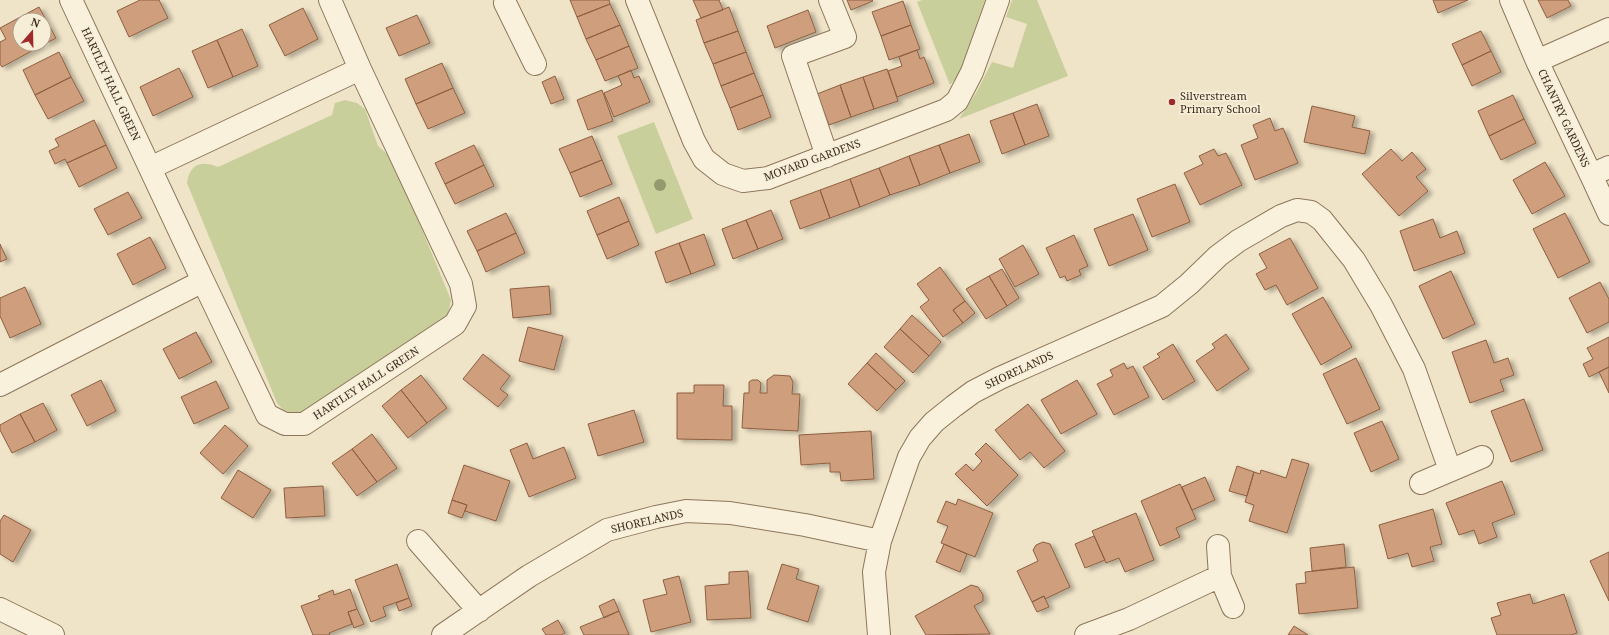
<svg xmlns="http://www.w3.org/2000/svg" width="1609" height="635" font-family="'Noto Serif',serif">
  <defs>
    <filter id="shadow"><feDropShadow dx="4.5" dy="2.5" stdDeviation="2" flood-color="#0004"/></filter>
  </defs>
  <rect width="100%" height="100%" fill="#f0e4c8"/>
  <path fill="#c9cf9b" d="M922,0H985L960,73L950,85L917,2Z
    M1012,0H1037L1068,76L959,119L976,93L992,62L1013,68L1027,24L1006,17Z
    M345,100L357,103L365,109L378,146L393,159L451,300L448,314L439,326L299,415L283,410L277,403L187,183C190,164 201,160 218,167L332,115L335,103Z
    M654,122L693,219L656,234L617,136Z"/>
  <path fill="#cf9f7d" stroke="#8d5f41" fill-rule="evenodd" filter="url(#shadow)" d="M140,0H159L168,18L129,37L117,11Z
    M570,0H609L610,4L577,17Z
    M693,0H719L723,10L701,18Z
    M847,0H872L873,1L851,10Z
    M1433,0H1468L1438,13Z
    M1538,0H1568L1571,6L1547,18Z
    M903,1L911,25L881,36L872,12Z
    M610,4L620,25L586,39L577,17Z
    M39,7L56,38L2,67L0,64V42L6,39L0,28ZM20,20H44V44H20Z
    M729,7L738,31L704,43L696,20Z
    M303,8L318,39L285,56L269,25Z
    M808,10L816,32L775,48L767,26Z
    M417,15L430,43L399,56L386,28Z
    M620,25L629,46L596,60L586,39Z
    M911,25L920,49L889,60L881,36Z
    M242,29L258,66L233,77L217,40Z
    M738,31L746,52L713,64L704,43Z
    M1481,31L1491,51L1462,65L1452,44Z
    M217,40L233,77L208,88L192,51Z
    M629,46L638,68L605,81L596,60Z
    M917,50L920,59L924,57L934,83L897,97L888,71L902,66L899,57Z
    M1491,51L1501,72L1472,86L1462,65Z
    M59,52L71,77L35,95L23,70Z
    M746,52L754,73L721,86L713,64Z
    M442,63L453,88L416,104L405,79Z
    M179,68L193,97L153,116L140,87Z
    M887,69L898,101L874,109L863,77Z
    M631,70L634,78L639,76L650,102L614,117L604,93L622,85L618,76Z
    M754,73L763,95L730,108L721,86Z
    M555,76L564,99L551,104L542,82Z
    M71,77L84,101L48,119L35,95Z
    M863,77L874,109L851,117L840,85Z
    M840,85L851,117L829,125L817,94Z
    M453,88L465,113L428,129L416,104Z
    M602,90L613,121L588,130L577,100Z
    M763,95L771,117L738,130L730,108Z
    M1513,95L1524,119L1489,136L1478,111Z
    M1037,104L1049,136L1025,145L1013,113Z
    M1312,106L1355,116L1352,127L1370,131L1365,154L1304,142Z
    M1013,113L1025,145L1002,154L990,121Z
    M1270,118L1275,131L1283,128L1298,163L1255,180L1241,145L1258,138L1253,125Z
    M1524,119L1536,143L1501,160L1489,136Z
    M94,120L106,145L67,163L65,159L55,164L49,151L59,146L55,139Z
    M969,134L980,162L950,173L939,145Z
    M592,136L602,160L570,173L559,149Z
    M106,145L117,168L79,187L67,163Z
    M474,145L484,165L445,184L435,163Z
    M939,145L950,173L920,185L909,156Z
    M1214,149L1218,156L1226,153L1242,185L1200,205L1184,173L1203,164L1199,156Z
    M1391,149L1402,161L1412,152L1426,169L1416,177L1428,191L1399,216L1362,174Z
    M909,156L920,185L890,195L879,168Z
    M602,160L612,184L580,197L570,173Z
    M1545,162L1565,196L1532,214L1513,180Z
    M484,165L494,186L455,204L445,184Z
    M879,168L890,195L860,207L850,179Z
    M850,179L860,207L830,218L820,190Z
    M1175,184L1190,222L1152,237L1137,199Z
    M820,190L830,218L800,229L790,201Z
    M128,192L142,218L108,235L94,209Z
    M619,197L629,221L597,235L587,211Z
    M771,210L783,239L758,249L746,220Z
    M506,213L516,233L477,251L467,231Z
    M1565,213L1590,262L1558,278L1533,229Z
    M1133,214L1148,250L1109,266L1094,229Z
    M1433,219L1440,238L1457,231L1465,253L1414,271L1400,231Z
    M746,220L758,249L733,259L722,229Z
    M629,221L639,245L607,259L597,235Z
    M516,233L525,253L486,272L477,251Z
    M704,234L715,265L691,274L679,243Z
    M1074,235L1088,266L1079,270L1081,275L1067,281L1065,276L1060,278L1046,248Z
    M150,237L166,268L133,285L117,254Z
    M1290,238L1318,288L1287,305L1276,285L1265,290L1256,274L1267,268L1259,254Z
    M679,243L691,274L666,283L655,252Z
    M0,244L7,259L0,262Z
    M1023,245L1039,274L1015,287L999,259Z
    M940,267L965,301L953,310L963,323L943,337L920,307L929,300L917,284Z
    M1002,269L1019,298L1007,306L989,276Z
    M1451,271L1475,324L1443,339L1419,286Z
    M989,276L1007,306L986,319L966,289Z
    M1600,282L1609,299V322L1587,333L1569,298Z
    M549,286L551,314L513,318L510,289Z
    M25,287L41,324L10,338L0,316V298Z
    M1323,297L1352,347L1321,365L1292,314Z
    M965,301L975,313L963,323L953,310Z
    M912,315L941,342L929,356L900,329Z
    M528,327L563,336L554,370L519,361Z
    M900,329L929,356L913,373L884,347Z
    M196,332L212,362L179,379L163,349Z
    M1226,334L1249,369L1217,391L1196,361L1215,348L1212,344Z
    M1609,337V367L1589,377L1583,364L1593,359L1587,348Z
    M1486,340L1494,363L1508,358L1514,375L1500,380L1504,391L1470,403L1452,352Z
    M1173,344L1195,381L1163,400L1143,367L1160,357L1157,354Z
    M876,353L905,381L896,390L867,363Z
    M483,354L510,376L500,389L508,395L498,407L463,379Z
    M1356,358L1380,409L1347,424L1323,374Z
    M867,363L896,390L877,411L848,384Z
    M1124,363L1127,369L1133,366L1149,397L1114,415L1097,384L1113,376L1110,370Z
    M1609,367V393L1599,372Z
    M421,375L447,408L427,423L401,390Z
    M774,375L790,376L793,382L792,394H800L798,431L742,428L744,393H749V382L752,380H758L761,383L760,393H767V380Z
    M101,380L116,411L87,426L71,395Z
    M1077,380L1097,414L1061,434L1041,400Z
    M216,381L229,408L194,424L181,397Z
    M694,385H724L723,406H732V440L677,439V393H694Z
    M401,390L427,423L408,438L382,406Z
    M1524,399L1543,450L1511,462L1491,411Z
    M43,403L57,430L35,442L20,414Z
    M1028,404L1065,451L1044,468L1030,452L1020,460L995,430Z
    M634,410L644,442L598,456L588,424Z
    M20,414L35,442L12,453L0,430V425Z
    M1382,421L1399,459L1371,472L1354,433Z
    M225,425L248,446L223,474L200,453Z
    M871,431L874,479L841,481L840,472H830V463L801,465L799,435Z
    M372,434L397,468L377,482L352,449Z
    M527,443L533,459L564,447L576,478L529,497L510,450Z
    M986,443L1018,475L987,506L955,474L966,464L973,471L982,461L975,454Z
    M352,449L377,482L357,496L332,463Z
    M1292,459L1309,464L1287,533L1249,521L1254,505L1245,502L1254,472L1260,474L1261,470L1286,478Z
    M464,465L510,481L496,521L465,511L467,505L452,500Z
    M1237,466L1254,472L1247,496L1229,491Z
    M238,470L271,490L253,518L221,498Z
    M1205,477L1215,500L1192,510L1182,487Z
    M1502,481L1515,514L1492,523L1497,537L1479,544L1474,530L1459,535L1446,503Z
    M1180,484L1196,519L1176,528L1180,537L1160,546L1141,501Z
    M323,486L325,516L286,518L284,488Z
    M958,499L993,513L975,557L941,543L948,526L937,522L946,501L956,505Z
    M452,500L467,505L462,518L448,513Z
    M1433,509L1442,544L1430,547L1434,561L1412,567L1408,553L1388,559L1379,525Z
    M1136,513L1154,560L1125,572L1119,558L1106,563L1092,531Z
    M4,515L31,530L13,562L0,554V521Z
    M1094,536L1105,560L1085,568L1075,544Z
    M1043,542L1050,544L1070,587L1045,599L1044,596L1032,602L1017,571L1038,561L1033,550L1036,545Z
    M944,544L967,554L960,572L936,562Z
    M1344,544L1346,567L1312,571L1310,548Z
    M1609,552V601L1590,561Z
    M397,564L409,598L383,607L386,616L371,622L355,580Z
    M782,564L799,569L796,579L819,586L808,622L767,609Z
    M1354,567L1358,608L1299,614L1296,584L1306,583L1305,572Z
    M748,571L751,618L707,620L705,586L729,584V572Z
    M679,576L691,622L651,632L643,600L667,594L663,580Z
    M971,585L978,587L983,595V601L974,606L990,634L926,635L915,616Z
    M350,589L357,609L348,612L352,624L329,633L330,635H313L301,606L320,599L318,596L333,590L334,595Z
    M1530,594L1533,604L1564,594L1577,633L1571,635H1497L1491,618L1501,615L1497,603Z
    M1044,596L1049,607L1037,612L1032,602Z
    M409,598L412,606L399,611L396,603Z
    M614,599L619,611L604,618L599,606Z
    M357,609L364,624L354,628L348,612Z
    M619,611L629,635H584L580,627Z
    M558,620L565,633L561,635H546L542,629Z
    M1294,626L1308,635H1288Z"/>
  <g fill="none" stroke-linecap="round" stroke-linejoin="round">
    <g stroke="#8d765c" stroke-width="24">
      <path id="minor" d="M71,0L203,281L267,415L285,424H304L455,324L465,306L461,284L360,69L330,0
        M637,0L694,141L704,159L723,174L743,181L768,178L946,110L957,101L972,72L998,0
        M1511,0L1537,61
        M505,3L535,64
        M1609,29L1537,61L1591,175L1609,167
        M827,156L793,56L845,37L830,0
        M150,168L360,69
        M1591,175L1609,214
        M0,385L203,281
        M1421,483L1482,457
        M418,541L479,611
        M1218,546L1220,576L1233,607
        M0,609L53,635
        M443,635L529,576L607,530L656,517L686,511L730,513L805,525L880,541
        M879,635L874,572L880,541L909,457L920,438L934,422L954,406L973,392L1000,378L1162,306L1189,284L1218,256L1238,241L1281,216L1297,210L1311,212L1322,220L1354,260L1381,305L1414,369L1450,470
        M1086,635L1129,619L1220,576"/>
    </g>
    <use href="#minor" stroke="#faf1dc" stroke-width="22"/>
  </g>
  <circle fill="#96986f" cx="660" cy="185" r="6"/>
  <circle fill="#9e2a2b" stroke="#f7eed8" stroke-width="1.5" cx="1172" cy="102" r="4"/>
  <g text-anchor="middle" stroke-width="3.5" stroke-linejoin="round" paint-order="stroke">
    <g font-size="11" fill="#3d2e20" stroke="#f7eed8">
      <text transform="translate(111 84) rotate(65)" y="4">HARTLEY HALL GREEN</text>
      <text transform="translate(1564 118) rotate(65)" y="4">CHANTRY GARDENS</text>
      <text transform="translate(812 160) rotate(-20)" y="4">MOYARD GARDENS</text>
      <text transform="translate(1019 370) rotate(-25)" y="4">SHORELANDS</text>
      <text transform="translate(366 383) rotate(-33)" y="4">HARTLEY HALL GREEN</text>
      <text transform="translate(647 521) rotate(-13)" y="4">SHORELANDS</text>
    </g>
    <g font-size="11" fill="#3d2e20" stroke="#f7eed8" text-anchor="start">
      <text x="1180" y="100">Silverstream<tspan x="1180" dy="13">Primary School</tspan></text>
    </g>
  </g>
  <g transform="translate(32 32) rotate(20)"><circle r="19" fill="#f7eed8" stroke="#ada18e"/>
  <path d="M0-3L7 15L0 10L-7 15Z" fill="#9e2a2b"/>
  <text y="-6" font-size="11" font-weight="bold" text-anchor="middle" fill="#3d2e20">N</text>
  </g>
</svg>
